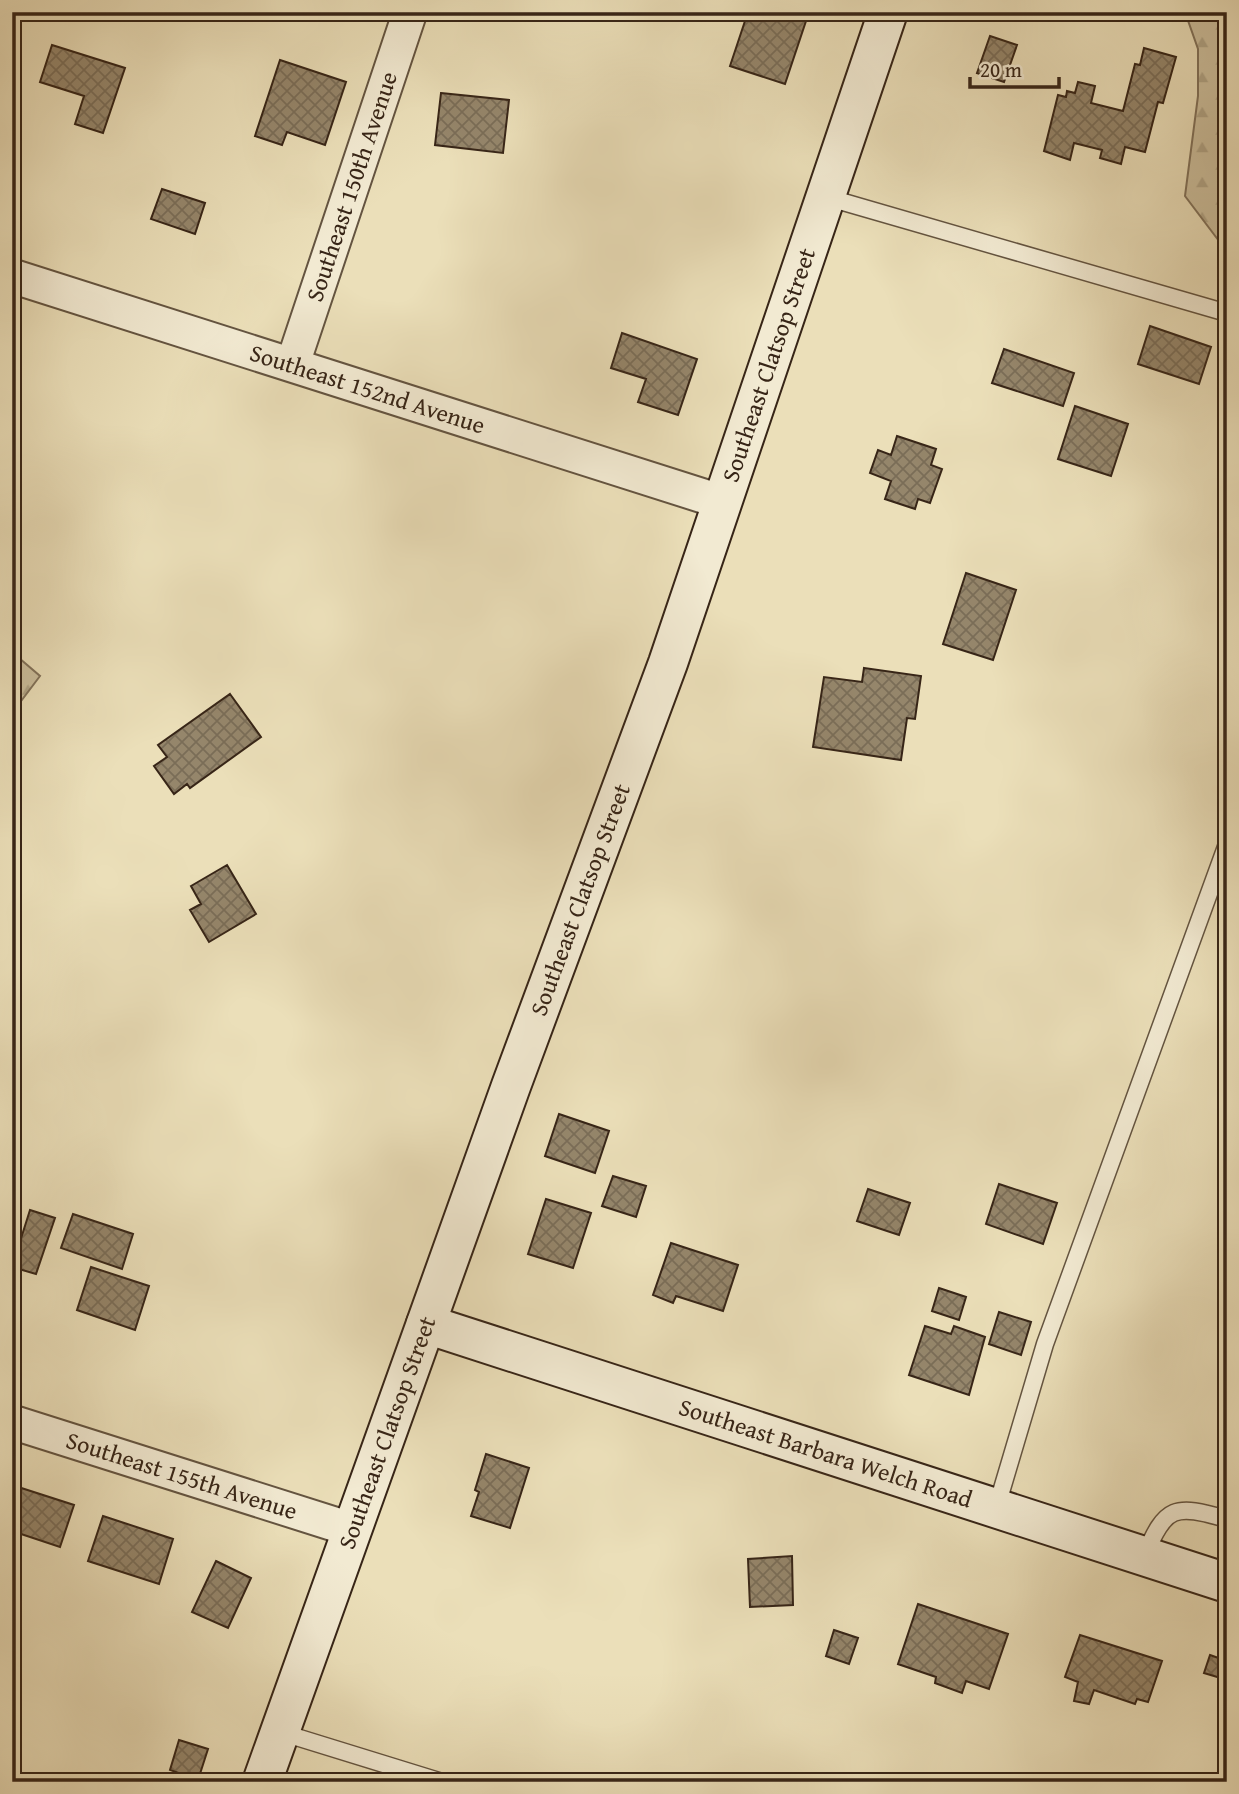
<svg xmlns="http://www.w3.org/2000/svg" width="1239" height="1794" font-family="'Gentium Book Plus',serif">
  <defs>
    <pattern id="forest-firs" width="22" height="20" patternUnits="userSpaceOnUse" patternTransform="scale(1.75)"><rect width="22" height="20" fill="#ccbf9d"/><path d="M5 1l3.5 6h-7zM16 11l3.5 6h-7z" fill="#b0a486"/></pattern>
    <pattern id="building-cross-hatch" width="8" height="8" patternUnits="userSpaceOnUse" patternTransform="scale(1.75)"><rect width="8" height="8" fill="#95866b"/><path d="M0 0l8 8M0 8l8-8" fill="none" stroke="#7a6d57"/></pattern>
  </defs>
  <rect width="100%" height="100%" fill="#ebdfb9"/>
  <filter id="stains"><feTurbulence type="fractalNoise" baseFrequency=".00286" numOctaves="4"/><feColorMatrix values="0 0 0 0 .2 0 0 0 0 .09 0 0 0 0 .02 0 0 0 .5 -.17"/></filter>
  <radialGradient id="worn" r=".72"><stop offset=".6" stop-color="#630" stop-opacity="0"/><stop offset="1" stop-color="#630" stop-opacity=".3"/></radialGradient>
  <path fill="url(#forest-firs)" stroke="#82725a" stroke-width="2" d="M1185,12H1227V247L1222,245L1185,196L1198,96V49Z
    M12,652L40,676L12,713Z"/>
  <path fill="url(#building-cross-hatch)" stroke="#372517" stroke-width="2" d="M748,12H809L785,84L730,66Z
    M990,36L1017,45L1004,82L977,73Z
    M52,45L125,68L103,133L75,124L84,96L40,82Z
    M1144,48L1176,57L1163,103L1158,102L1145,152L1125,147L1121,164L1100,158L1102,150L1074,143L1070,160L1044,151L1058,95L1066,97L1067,91L1075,93L1078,82L1095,86L1091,103L1123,111L1135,64L1140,65Z
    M280,60L346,82L325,145L287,132L282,145L255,136Z
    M441,93L509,100L503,153L435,145Z
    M162,189L205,203L195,234L151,219Z
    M1150,326L1211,347L1199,384L1138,364Z
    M622,333L697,359L678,415L638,402L646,379L611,368Z
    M1004,349L1074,373L1063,406L992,383Z
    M1075,406L1128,424L1111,476L1058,459Z
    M897,436L936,449L931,465L942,469L930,503L918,499L915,509L885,499L891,481L870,473L878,450L891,455Z
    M966,573L1016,590L993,660L943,644Z
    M864,668L921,676L915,719L907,718L901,760L813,747L824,677L862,682Z
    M230,694L261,737L190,788L187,784L174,794L154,766L167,757L158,745Z
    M227,865L256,914L209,942L190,910L201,904L191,886Z
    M559,1114L609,1131L595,1173L545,1156Z
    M613,1176L646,1186L636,1217L602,1206Z
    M999,1184L1057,1203L1043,1244L986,1224Z
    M868,1189L910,1203L899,1235L857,1221Z
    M546,1199L591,1213L573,1268L528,1254Z
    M30,1210L55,1218L36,1274L12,1267Z
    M73,1214L133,1234L122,1269L61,1248Z
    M671,1243L738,1265L723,1311L676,1296L673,1303L653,1295Z
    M91,1267L149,1286L135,1330L77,1310Z
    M939,1288L966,1297L959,1320L932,1311Z
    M999,1312L1031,1322L1021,1355L989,1344Z
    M925,1326L951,1334L954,1326L985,1337L969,1395L909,1375Z
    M486,1454L529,1468L510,1528L471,1516L479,1492L475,1490Z
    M12,1485L74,1505L60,1547L12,1531Z
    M103,1516L173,1539L159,1584L88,1561Z
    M792,1556L793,1605L750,1607L748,1559Z
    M216,1561L251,1578L228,1628L192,1612Z
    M918,1604L1008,1634L989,1689L966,1681L962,1693L935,1683L936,1677L898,1664Z
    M834,1630L858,1638L849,1664L826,1656Z
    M1080,1635L1162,1661L1148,1702L1137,1699L1135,1704L1094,1690L1089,1704L1074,1701L1078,1682L1065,1677Z
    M1210,1655L1227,1661V1680L1204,1673Z
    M179,1740L208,1749L198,1780L170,1770Z"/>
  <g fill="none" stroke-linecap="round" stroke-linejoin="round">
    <g stroke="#645440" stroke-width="19">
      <path id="lane" d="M826,197L1227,313
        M996,1509L1045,1344L1227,844
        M1144,1557C1166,1505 1174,1504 1227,1519
        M280,1732L442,1782"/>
    </g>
    <g stroke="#645440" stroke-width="37">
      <g id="street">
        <path id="s1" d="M12,276L722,502"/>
        <path id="s2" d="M293,363L410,12"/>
        <path id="s3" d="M12,1422L353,1530"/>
      </g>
    </g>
    <g stroke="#372517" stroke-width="42">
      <g id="secondary">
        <path id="s4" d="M426,1324L1227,1583"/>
        <path id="s5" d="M262,1782L511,1086L668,663L888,12"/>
      </g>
    </g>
    <use href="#lane" stroke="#f2ead2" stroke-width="16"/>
    <use href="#street" stroke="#f2ead2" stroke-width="33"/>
    <use href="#secondary" stroke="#f2ead2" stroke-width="38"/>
  </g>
  <g text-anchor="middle" stroke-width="6" stroke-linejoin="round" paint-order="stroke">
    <g font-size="24" fill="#372517" stroke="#f2ead2">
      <text dy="8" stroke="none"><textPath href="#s2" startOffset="186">Southeast 150th Avenue</textPath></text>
      <text dy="8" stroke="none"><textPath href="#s5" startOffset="1505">Southeast Clatsop Street</textPath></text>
      <text dy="8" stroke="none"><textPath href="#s1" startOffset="373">Southeast 152nd Avenue</textPath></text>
      <text dy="8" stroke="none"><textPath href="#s5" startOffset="938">Southeast Clatsop Street</textPath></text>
      <text dy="8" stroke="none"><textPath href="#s5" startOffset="371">Southeast Clatsop Street</textPath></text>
      <text dy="8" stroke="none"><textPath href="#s4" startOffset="420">Southeast Barbara Welch Road</textPath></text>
      <text dy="8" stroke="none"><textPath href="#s3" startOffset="178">Southeast 155th Avenue</textPath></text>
    </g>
  </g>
  <rect width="1239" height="1794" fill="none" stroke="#ebdfb9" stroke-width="42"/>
  <rect x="14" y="14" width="1211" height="1766" fill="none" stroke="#372517" stroke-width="3.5"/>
  <rect x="21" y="21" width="1197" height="1752" fill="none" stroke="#372517" stroke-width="2"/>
  <path d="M970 77v10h89v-10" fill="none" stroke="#372517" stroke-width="3.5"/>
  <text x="980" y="77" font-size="21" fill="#372517" stroke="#f2ead2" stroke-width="5" paint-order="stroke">20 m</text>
  <rect width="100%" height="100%" filter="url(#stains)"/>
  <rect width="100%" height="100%" fill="url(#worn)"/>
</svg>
